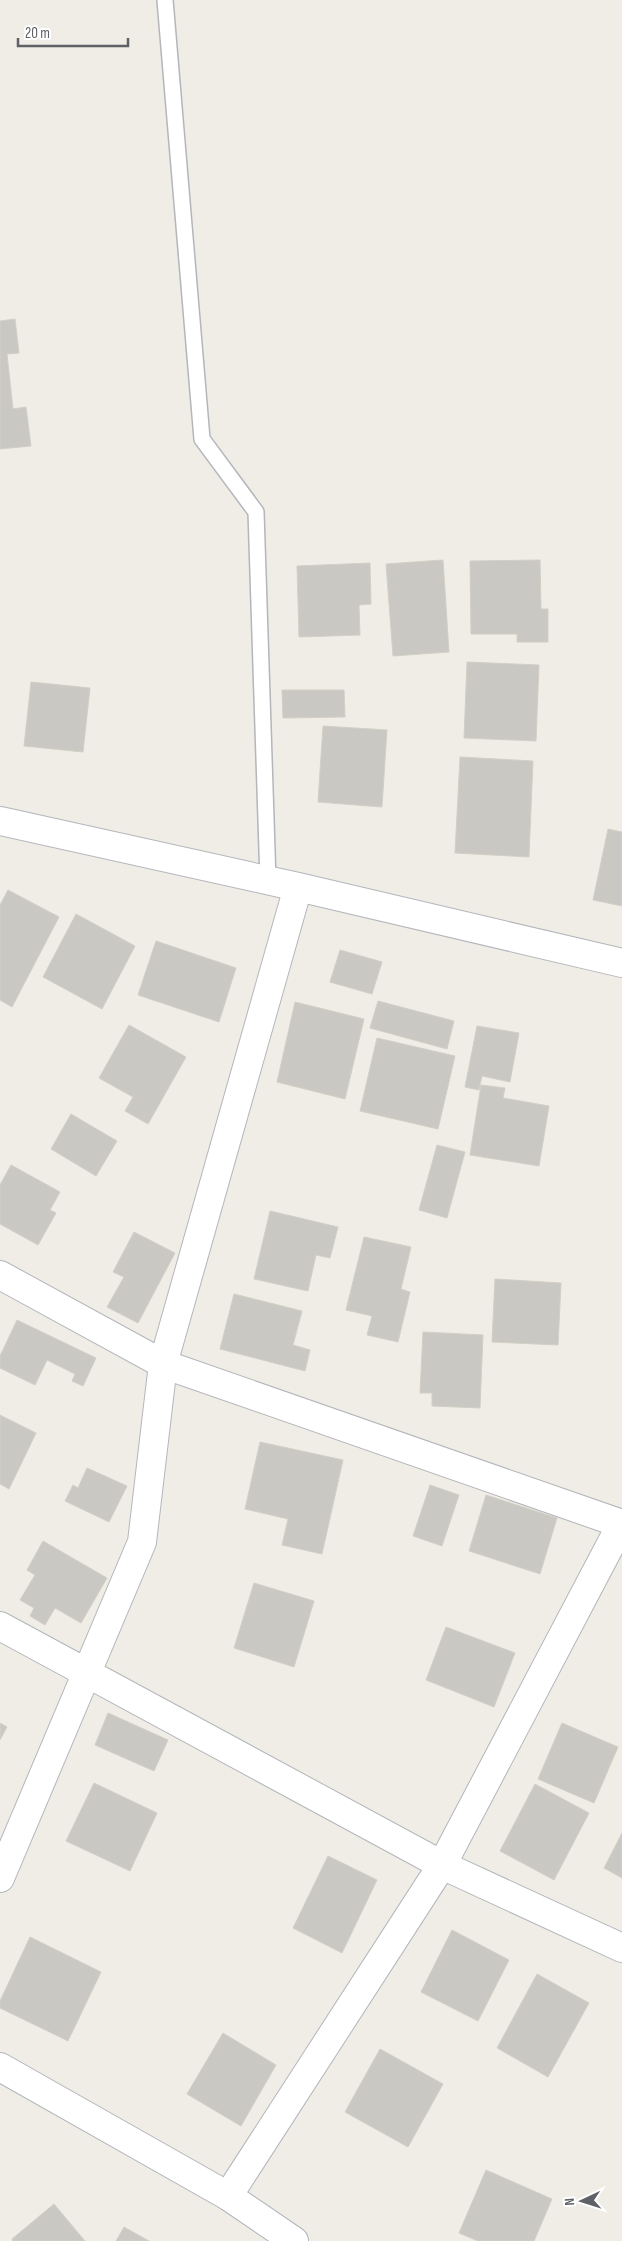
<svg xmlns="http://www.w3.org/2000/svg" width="622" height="2241" font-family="'Sofia Sans Condensed',sans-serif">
  <rect width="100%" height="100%" fill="#efede6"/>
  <path fill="#cac8c3" stroke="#d3cfc5" d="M15,319L19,353L7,354L13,409L26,407L31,446L0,449V321Z
    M443,560L449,652L393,656L386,564Z
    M540,560L541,609H548V642H517V634H471L470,561Z
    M370,563L371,604L359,605L360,635L299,637L297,566Z
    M467,662L539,665L536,741L464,738Z
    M31,682L90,688L83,752L24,746Z
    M282,690H344L345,717L283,718Z
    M323,726L387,730L382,807L318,802Z
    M460,757L533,761L529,857L455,853Z
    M608,829L622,832V906L593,900Z
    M8,890L59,917L12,1007L0,1000V905Z
    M76,914L135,946L102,1009L43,977Z
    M156,941L236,968L219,1022L138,995Z
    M340,950L382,962L372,994L330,982Z
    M378,1001L454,1021L447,1049L370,1028Z
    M295,1002L364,1019L345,1099L277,1082Z
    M129,1025L186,1057L148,1124L125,1111L133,1097L99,1078Z
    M477,1026L519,1033L510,1082L482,1076L479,1090L465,1087Z
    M377,1038L455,1056L438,1129L360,1111Z
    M481,1085L505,1088L503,1098L549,1106L539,1166L470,1155Z
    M71,1114L117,1141L96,1176L51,1149Z
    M437,1145L465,1152L447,1218L419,1210Z
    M11,1165L60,1192L50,1210L56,1213L38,1245L0,1224V1185Z
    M270,1211L338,1227L330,1258L316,1255L308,1291L254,1279Z
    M134,1232L175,1253L138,1323L107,1307L124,1277L113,1272Z
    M364,1237L411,1247L401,1289L410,1292L398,1342L367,1335L372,1316L346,1310Z
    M495,1279L561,1283L558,1345L492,1342Z
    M234,1294L302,1311L293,1345L310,1350L305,1371L220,1349Z
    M17,1320L96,1358L83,1386L72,1381L75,1374L47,1360L35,1385L0,1368V1356Z
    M423,1332L483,1335L480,1408L432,1406V1393H420Z
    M0,1415L36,1433L9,1489L0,1484Z
    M260,1442L343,1460L322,1554L282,1545L288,1519L245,1509Z
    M87,1468L127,1486L109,1522L65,1501L73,1485L78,1488Z
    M430,1485L459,1495L442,1546L413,1536Z
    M486,1495L557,1518L540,1574L469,1551Z
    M43,1541L107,1578L81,1623L55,1608L45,1625L30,1616L34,1608L20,1600L35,1575L27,1570Z
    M254,1583L314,1601L294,1667L234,1648Z
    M446,1627L515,1653L494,1707L426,1680Z
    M108,1713L168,1740L154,1771L95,1745Z
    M0,1723L7,1727L0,1740Z
    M562,1723L618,1747L594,1803L538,1779Z
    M94,1783L157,1813L130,1871L66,1841Z
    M535,1784L589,1813L554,1880L500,1851Z
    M622,1833V1878L604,1868Z
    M328,1856L377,1880L342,1953L293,1928Z
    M452,1930L509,1960L478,2021L421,1992Z
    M30,1937L101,1972L68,2041L0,2008V2001Z
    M537,1974L589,2003L548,2077L497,2048Z
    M223,2033L276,2065L241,2126L187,2094Z
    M380,2049L443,2084L408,2147L345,2112Z
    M486,2170L552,2199L534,2241H478L459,2233Z
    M54,2204L85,2241H13L12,2239Z
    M124,2227L149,2241H116Z"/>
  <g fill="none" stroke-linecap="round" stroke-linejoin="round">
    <g stroke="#b3b6ba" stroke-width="18">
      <path id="lane" d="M165,0L202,439L256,512L268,881"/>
    </g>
    <g stroke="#b3b6ba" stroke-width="30">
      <path id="street" d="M0,821L298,887L622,963
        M0,1275L163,1364L622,1524
        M0,1626L442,1865L622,1948
        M0,1878L142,1542L163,1364L298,887
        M228,2196L442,1865L622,1523"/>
    </g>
    <g stroke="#b2b5ba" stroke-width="30">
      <path id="secondary" d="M0,2067L228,2196L294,2241"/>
    </g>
    <use href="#lane" stroke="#fff" stroke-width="15"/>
    <use href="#street" stroke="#fff" stroke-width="28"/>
    <use href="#secondary" stroke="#fff" stroke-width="28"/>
  </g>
  <g transform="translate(582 2201) rotate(266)" stroke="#ffffff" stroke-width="4" paint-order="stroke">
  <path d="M0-4L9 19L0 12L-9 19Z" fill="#5e6165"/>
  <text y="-8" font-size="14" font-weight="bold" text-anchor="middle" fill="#5e6165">N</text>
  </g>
  <path d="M18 38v8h110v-8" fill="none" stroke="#5e6165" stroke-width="2.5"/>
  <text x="25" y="38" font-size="15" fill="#5e6165" stroke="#ffffff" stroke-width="4" paint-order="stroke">20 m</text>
</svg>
